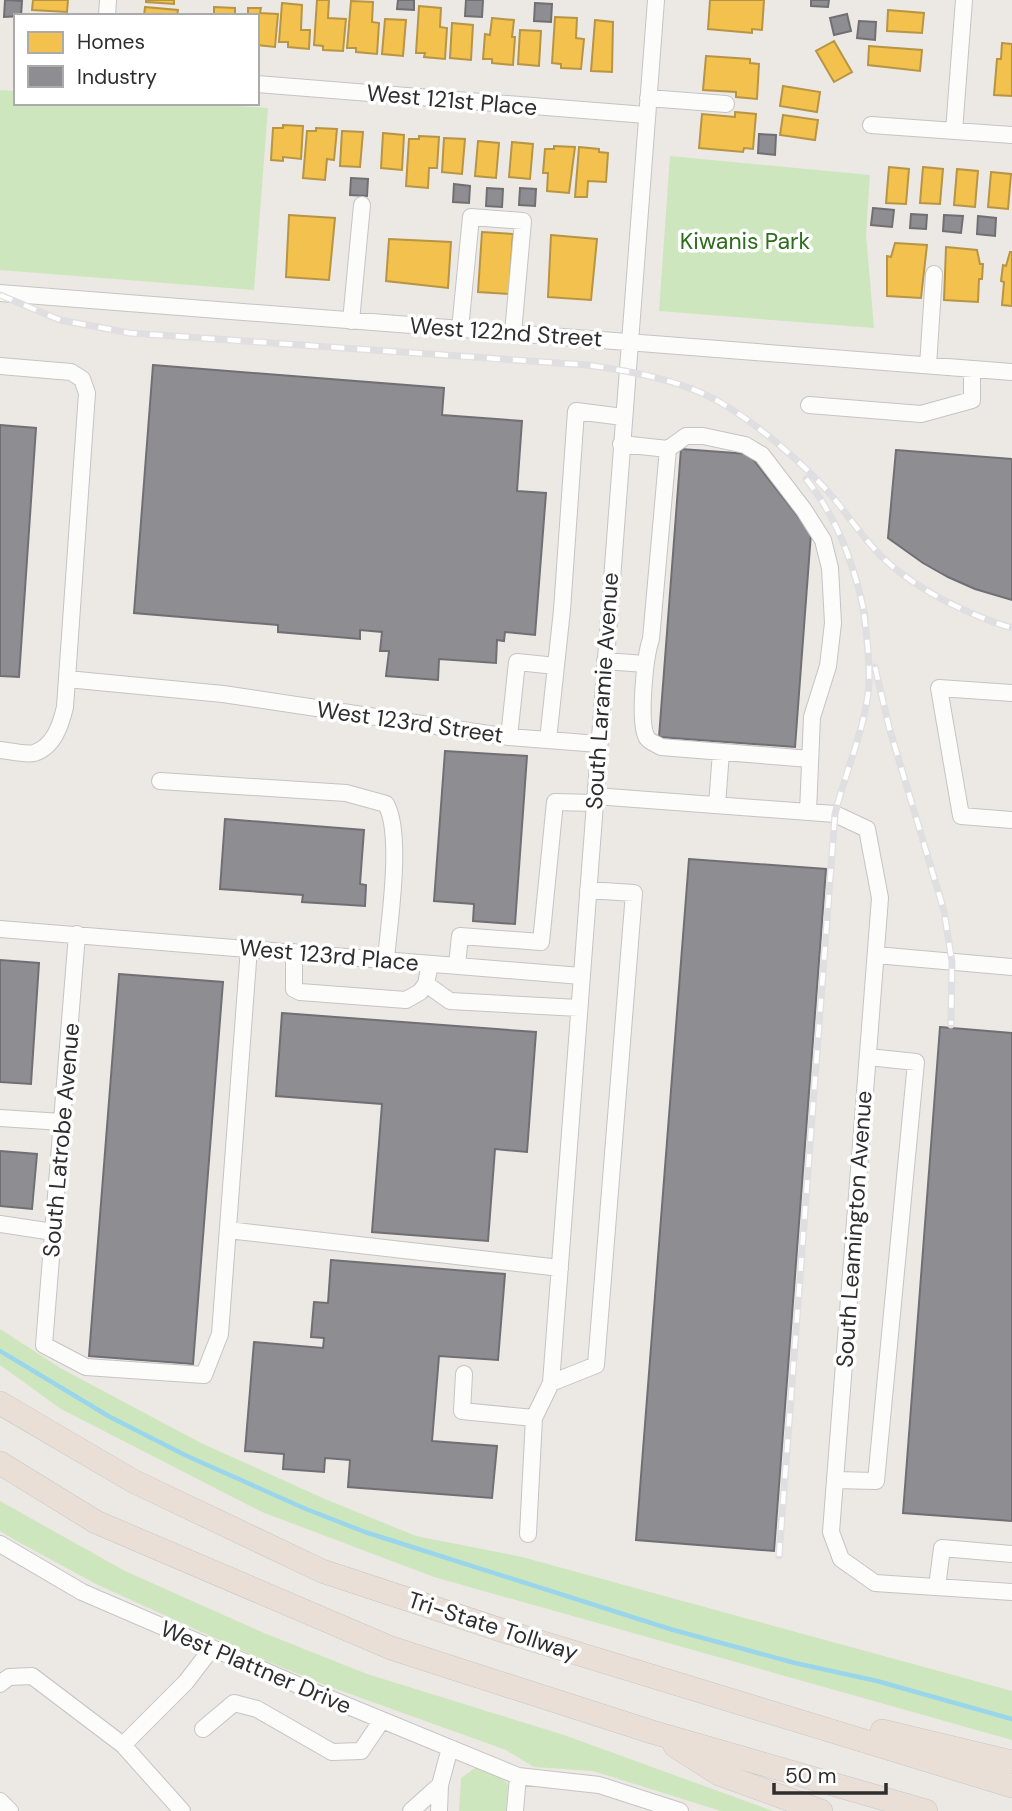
<svg xmlns="http://www.w3.org/2000/svg" width="1012" height="1811" font-family="'DM Sans',sans-serif">
  <rect width="100%" height="100%" fill="#ece8e4"/>
  <path fill="#cee6be" d="M0,90L16,91V103H195L268,108L254,290L0,270Z
    M670,156L870,175L866,234L874,328L659,311Z
    M0,1329L62,1369L201,1443L325,1499L416,1536L522,1557L1012,1691V1740L434,1577L262,1512L61,1409L0,1365Z
    M0,1501L125,1571L264,1633L367,1674L564,1735L773,1811H721L593,1771L534,1767L506,1750L325,1685L252,1655L96,1584L13,1539L0,1531Z
    M476,1767L500,1776L508,1784L506,1811H459L461,1778Z"/>
  <path fill="#f2c14e" stroke="#b79544" stroke-width="2" d="M33,0H68L67,12L32,10Z
    M146,0H174V4L146,2Z
    M317,0H329L328,18L346,19L343,51L323,50V46L314,45Z
    M710,0H764L762,30L752,29V33L708,29Z
    M351,1L373,2L372,22L379,23L377,54L356,52V48H347Z
    M282,3L302,5L301,30H310L309,49L288,47V42H279Z
    M419,6L441,8L440,27L447,28L445,59L424,57L425,53H416Z
    M145,7L178,10L177,16H144Z
    M214,7L235,8V16H214Z
    M248,8H261L260,13L278,14L275,47L257,45V16H248Z
    M888,10L924,13L922,33L887,31Z
    M555,17L577,18L576,38L584,39L581,69L561,68V64L552,63Z
    M492,18L514,20L512,37H515L513,65L492,63V59H483L485,34L490,35Z
    M385,19L406,20L403,56L382,54Z
    M595,20L613,22L612,72L591,71Z
    M452,23L473,25L471,60L450,58Z
    M520,30L541,31L539,66L518,64Z
    M834,41L852,72L834,82L816,51Z
    M1002,43L1012,44V96L994,95L997,59H1001Z
    M869,46L922,50L920,71L868,65Z
    M706,56L750,59V63L759,64L757,99L736,97V92L703,90Z
    M783,86L820,92L817,112L780,106Z
    M735,112L756,114L753,149L744,148L743,152L699,148L702,114L735,117Z
    M783,115L818,120L815,140L780,135Z
    M283,125L303,126L301,159L283,157V161L271,160L273,128H283Z
    M316,128L337,129L334,160L327,159L325,180L303,178L307,131H316Z
    M342,131L363,132L360,167L340,166Z
    M383,133L404,135L402,170L381,168Z
    M419,136L439,137L437,168H429L428,188L406,186L409,139H419Z
    M444,138L465,139L462,174L442,172Z
    M478,141L499,143L496,178L475,176Z
    M512,142L533,144L530,179L509,177Z
    M554,146L575,147L569,193L547,191L548,173H543L545,149H554Z
    M579,147L599,149V152L608,153L606,182L588,181L587,197H575Z
    M889,167L909,169L906,204L886,203Z
    M923,167L943,169L940,204L920,203Z
    M957,169L978,171L975,207L954,205Z
    M991,172L1011,174L1008,209L988,207Z
    M289,215L335,218L329,280L286,277Z
    M482,232L513,234L509,294L478,292Z
    M551,235L597,239L591,300L548,297Z
    M389,239L451,242L448,288L386,281Z
    M895,243L927,245L921,298L887,296V256L891,257Z
    M946,247L977,250L980,264H983L982,279H979L978,302L944,300Z
    M1010,252H1012V306L1002,305L1004,282L1001,281L1003,265L1006,266Z"/>
  <path fill="#8d8d92" stroke="#707074" stroke-width="2" d="M5,0L22,1L21,16L4,17Z
    M398,0H414V10L397,9Z
    M466,0H483L482,17L465,16Z
    M811,0H829L828,7L811,6Z
    M535,3L552,4L551,22L534,21Z
    M847,14L851,31L834,35L830,18Z
    M859,21L876,22L875,40L857,38Z
    M759,134L776,135L775,155L758,153Z
    M351,178L368,179L367,196L350,195Z
    M454,184L470,186L469,203L453,202Z
    M487,188L503,189L502,207L486,206Z
    M520,188L536,189L535,206L519,205Z
    M873,208L894,210L892,227L871,225Z
    M911,214L927,215L926,229L910,228Z
    M944,215L963,216L961,233L943,231Z
    M978,216L996,218L995,236L977,234Z
    M153,365L444,388L442,415L522,421L517,491L546,493L535,635L505,632L504,641L497,640L496,663L439,659L438,680L386,676L389,651H380L382,632L360,630V639L278,632V625L134,613Z
    M0,425L36,428L19,677L0,676Z
    M681,449L749,454L811,533L795,747L659,737Z
    M896,450L1012,459V600L975,589L948,577L923,563L888,538Z
    M445,751L527,756L515,924L473,921L474,904L434,901Z
    M225,819L364,830L360,884L366,885L365,906L302,902L303,895L220,889Z
    M689,859L826,869L774,1551L636,1540Z
    M0,960L39,963L31,1084L0,1082Z
    M119,974L223,982L193,1364L89,1356Z
    M282,1013L536,1032L527,1152L495,1149L488,1241L372,1232L382,1104L276,1096Z
    M940,1027L1012,1033V1521L903,1513Z
    M0,1151L37,1154L32,1209L0,1206Z
    M331,1260L505,1274L498,1360L439,1356L432,1441L497,1446L492,1498L348,1487L350,1460L325,1458L324,1472L283,1469L284,1454L245,1451L254,1342L323,1348L324,1338L311,1337L314,1302L328,1303Z"/>
  <g fill="none" stroke-linecap="round" stroke-linejoin="round">
    <path stroke="#99d6ec" stroke-width="4.5" d="M0,1351L110,1417L187,1456L306,1509L365,1532L670,1629L795,1663L877,1681L1012,1719"/>
    <g stroke="#c5c4c5" stroke-width="18">
      <path id="minor" d="M107,16L108,0
        M257,84L646,115
        M648,98L726,104
        M871,125L1012,135
        M954,131L964,0
        M0,293L1012,372
        M351,321L362,205
        M460,329L471,217L523,221L513,333
        M928,365L934,274
        M0,366L71,372L82,379L87,393L65,707C61,724 54,747 34,753C25,755 10,751 0,750
        M809,405L921,414L972,400V369
        M621,444L668,449L686,436H703L745,445L762,455L804,510L823,540L830,568L833,623L828,666L812,717L808,812
        M668,449L651,639C645,656 638,723 647,738C650,742 656,744 661,747L810,759
        M605,661L645,664
        M67,679L223,694L509,737L599,744
        M1012,693L939,688L961,816L1012,820
        M509,737L517,662L556,666
        M548,740L562,610L576,411L623,417
        M160,781L346,793L386,804C403,834 389,923 386,959
        M595,796L835,814L867,829L880,898L831,1532L841,1559L875,1583L1012,1592
        M717,805L721,752
        M0,929L581,976
        M77,934L44,1345L86,1367L204,1375L220,1334L249,948
        M294,952V989L300,992L406,1000L420,992L426,984
        M876,955L1012,967
        M430,964L426,984L450,1001L579,1008
        M457,965L460,936L541,942L555,802L594,803
        M0,1118L62,1122
        M0,1224L53,1232
        M228,1230L560,1268
        M464,1374L462,1411L534,1418
        M551,1383L656,0
        M835,1480L876,1481L916,1062L868,1057
        M528,1534L534,1418L551,1383L596,1365L634,893L588,890
        M0,1544L82,1592L314,1692L518,1776L599,1785L680,1811
        M937,1587L942,1548L1012,1554
        M0,1684L9,1677L32,1676L123,1745L182,1811
        M203,1729L234,1703L257,1709L332,1752L361,1751L382,1720
        M123,1745L186,1682L212,1648
        M0,1801L10,1811
        M411,1811L440,1785L450,1748
        M439,1811L440,1785
        M515,1811L518,1776"/>
    </g>
    <g stroke="#c6c5c4" stroke-width="24">
      <path id="highway" d="M0,1403L133,1481L322,1571L507,1632L1012,1786
        M0,1463L96,1522L391,1648L652,1732L926,1811
        M882,1731L1012,1762
        M675,1746L719,1774L821,1811"/>
    </g>
    <use href="#minor" stroke="#fcfcfb" stroke-width="16"/>
    <use href="#highway" stroke="#eadfd6" stroke-width="23"/>
    <g stroke="#dfdfe1" stroke-width="7">
      <path id="rail" d="M0,295L60,320L130,333L587,365C630,371 677,379 716,400C754,421 802,462 831,495C848,515 863,538 882,557C915,589 968,615 1012,628
        M806,479C837,517 855,567 865,616
        M875,667L889,727L944,911L952,962L951,1025
        M779,1556L835,814C845,772 867,725 869,682C870,657 866,631 863,606"/>
    </g>
    <use href="#rail" stroke="#fff" stroke-width="4.5" stroke-dasharray="13" stroke-linecap="butt"/>
  </g>
  <g text-anchor="middle" stroke-width="7" stroke-linejoin="round" paint-order="stroke">
    <g font-size="23" fill="#2e2e2e" stroke="#fff">
      <text transform="translate(452 100) rotate(5)" y="8">West 121st Place</text>
      <text transform="translate(506 332) rotate(4)" y="8">West 122nd Street</text>
      <text transform="translate(602 691) rotate(-86)" y="8">South Laramie Avenue</text>
      <text transform="translate(410 722) rotate(8)" y="8">West 123rd Street</text>
      <text transform="translate(329 955) rotate(5)" y="8">West 123rd Place</text>
      <text transform="translate(61 1140) rotate(-85)" y="8">South Latrobe Avenue</text>
      <text transform="translate(854 1229) rotate(-86)" y="8">South Leamington Avenue</text>
      <text transform="translate(493 1626) rotate(18)" y="8">Tri-State Tollway</text>
      <text transform="translate(256 1667) rotate(23)" y="8">West Plattner Drive</text>
    </g>
    <g font-size="23" fill="#2c6e1b" stroke="#fff">
      <text x="745" y="249">Kiwanis Park</text>
    </g>
  </g>
  <rect x="14" y="14" width="245" height="91" fill="#ffffff" stroke="#ababab" stroke-width="2"/>
  <rect x="28" y="32" width="35" height="21" fill="#f2c14e" stroke="#ababab" stroke-width="2"/>
  <text x="77" y="49" font-size="21" fill="#2e2e2e">Homes</text>
  <rect x="28" y="66" width="35" height="21" fill="#8d8d92" stroke="#ababab" stroke-width="2"/>
  <text x="77" y="84" font-size="21" fill="#2e2e2e">Industry</text>
  <path d="M774 1783v10h112v-10" fill="none" stroke="#2e2e2e" stroke-width="3.5"/>
  <text x="785" y="1783" font-size="21" fill="#2e2e2e" stroke="#ffffff" stroke-width="5" paint-order="stroke">50 m</text>
</svg>
